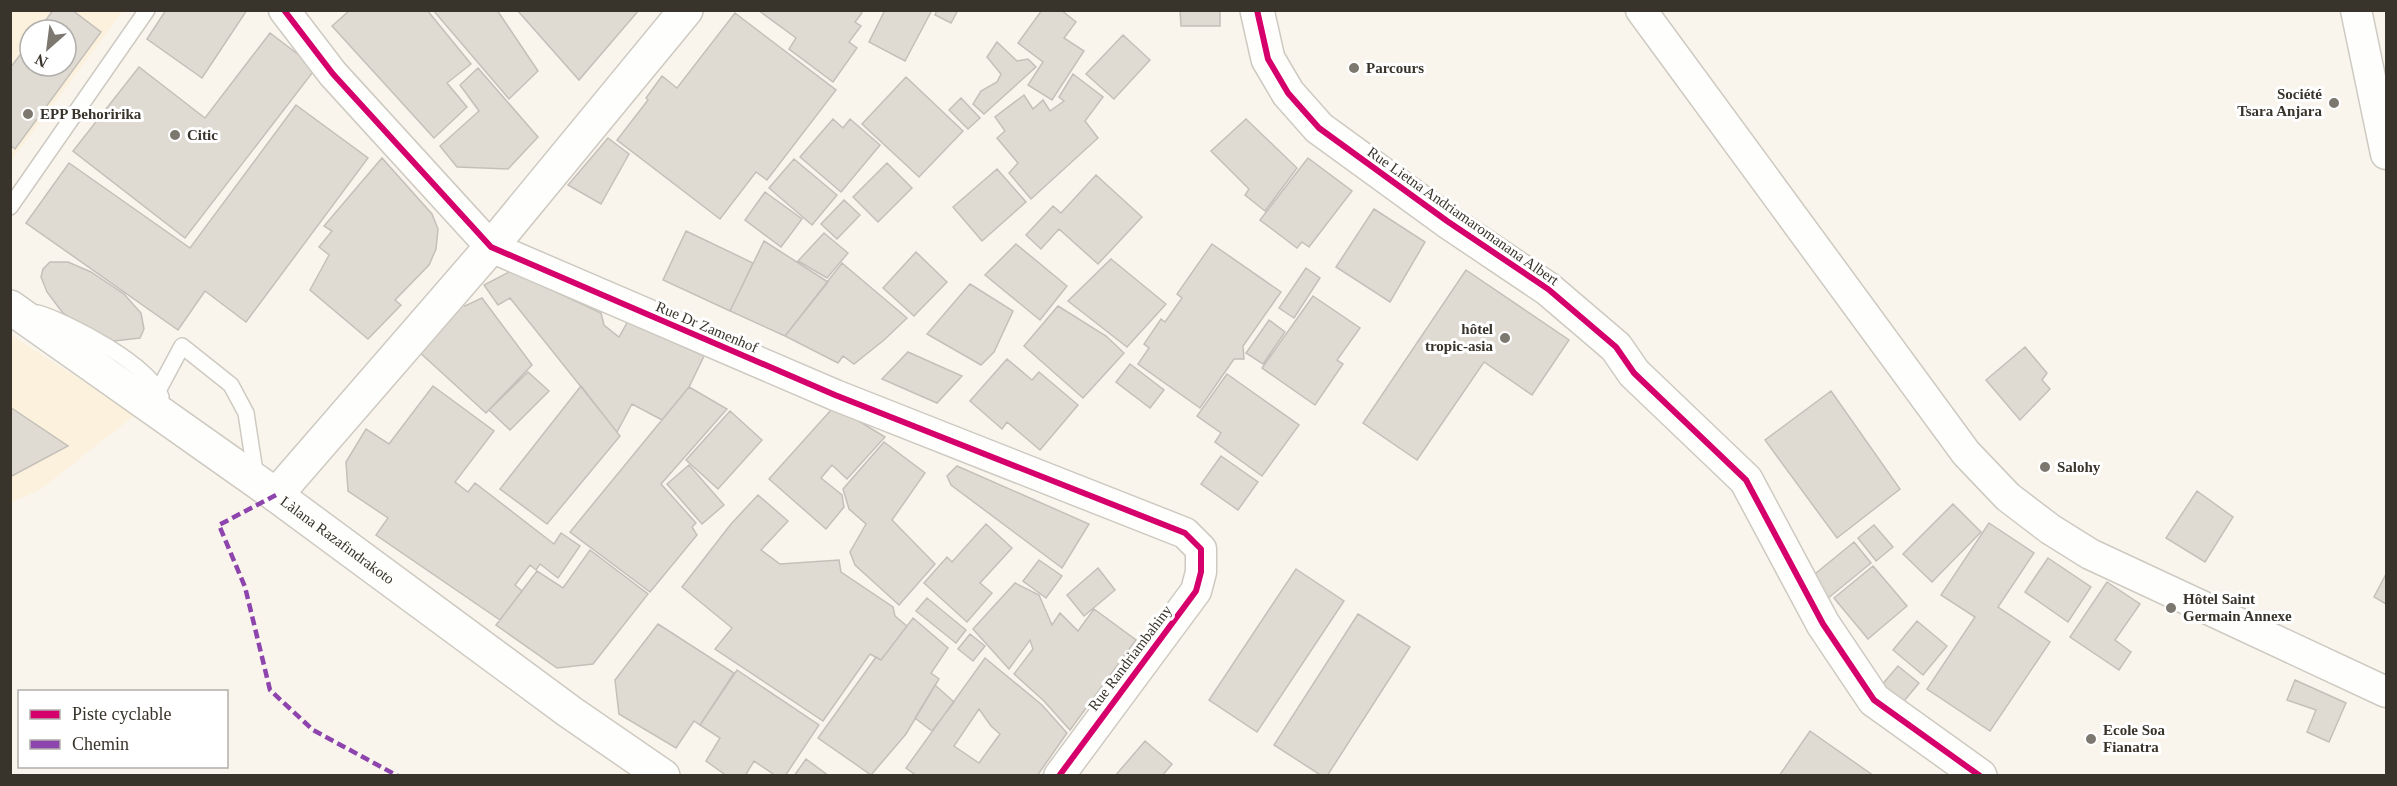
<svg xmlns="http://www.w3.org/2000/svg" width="2397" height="786" font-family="'Times New Roman',serif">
  <rect width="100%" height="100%" fill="#f9f5ed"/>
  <path fill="#fcf1dd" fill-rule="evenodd" d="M11,11H123L11,161ZM30,30H66V66H30Z
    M10,334L135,415L41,489L11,503Z"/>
  <path fill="#dfdbd3" stroke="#c4c0b9" stroke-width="1.5" fill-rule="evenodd" d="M53,10H72L101,32L15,149L10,145V68L30,42V66H66V30H39Z
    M166,10H247L202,78L147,39Z
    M350,10H427L471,64L447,83L467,107L434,138L332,26Z
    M433,10H497L538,71L509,99Z
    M517,10H639L579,80Z
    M758,10H859L862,13L855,22L861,26L849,42L857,48L833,82L789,49L796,38Z
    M885,10H932L905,61L869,42Z
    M937,10H958L951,23L935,15Z
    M1042,10H1061L1076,22L1064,38L1084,51L1052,100L1028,85L1043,62L1018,43Z
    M1180,10H1220V26H1181Z
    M735,13L836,90L767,180L756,172L720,219L617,140L648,100L646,98L662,76L677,88Z
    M270,33L316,68L185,238L73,151L139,67L205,118Z
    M1123,35L1150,60L1114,99L1086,74Z
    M997,42L1017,61L1028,59L1036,67L984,114L973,104L981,91L997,82L1001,74L987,57Z
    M478,68L538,137L508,169L457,167L440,146L479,111L460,85Z
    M1073,74L1103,97L1085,121L1098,138L1031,199L1009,173L1018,163L997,138L1005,131L995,117L1024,95L1033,109L1043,100L1050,111L1064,101L1059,97Z
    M906,77L963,131L919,177L862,124Z
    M961,98L980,118L968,129L949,110Z
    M296,105L368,158L246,322L205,291L178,330L26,223L69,163L190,248Z
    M833,119L843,128L850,119L880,145L841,192L800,157Z
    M1246,119L1297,168L1265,211L1245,195L1249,189L1211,151Z
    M608,138L629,154L601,204L568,185Z
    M382,158L432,214L438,229L436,249L429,265L395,300L401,305L368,339L310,290L329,255L319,247L332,231L324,226Z
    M1308,158L1352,191L1309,247L1302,242L1297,248L1260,220Z
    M794,159L837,195L812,225L769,188Z
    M887,163L912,188L878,222L853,197Z
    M997,169L1026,202L982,241L953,207Z
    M1096,175L1142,217L1098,264L1059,229L1041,249L1026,235L1053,206L1061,213Z
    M765,192L802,219L781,247L745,220Z
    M844,200L860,215L837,239L821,224Z
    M1374,209L1425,242L1390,302L1336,267Z
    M686,231L753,263L730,311L663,280Z
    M824,233L848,253L827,278L798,261Z
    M764,241L828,282L785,336L730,311Z
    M1016,244L1067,286L1040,320L985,275Z
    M1212,244L1281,292L1243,346L1244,359H1234L1200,408L1138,364L1149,348L1144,344L1161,319L1165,322L1182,298L1177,294Z
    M916,252L947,282L914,316L883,288Z
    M1111,259L1166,304L1127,347L1068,301Z
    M50,262H68L91,272L124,294L141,313L144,329L140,338L114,341L92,334L62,312L47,292L41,277L43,269Z
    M842,263L907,318L884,340L854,364L843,356L838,363L785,336Z
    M1306,268L1320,278L1294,318L1279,308Z
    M1466,270L1569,340L1532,395L1484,362L1417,460L1363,423Z
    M511,271L601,313L604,325L619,337L628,321L704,356L689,387L662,420L632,404L617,432L510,298L498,305L484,285Z
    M970,284L1013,311L994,352L981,365L927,334Z
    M1313,296L1360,328L1337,360L1343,364L1315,405L1262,368Z
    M482,298L532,365L486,413L417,350L459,302L465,306Z
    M1058,306L1106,336L1124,353L1083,398L1024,346Z
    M1269,320L1285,332L1263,364L1246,353Z
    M2025,347L2047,373L2042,380L2050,389L2020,420L1986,380Z
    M908,352L962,376L937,403L882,379Z
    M1007,359L1032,380L1039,372L1078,405L1040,450L1007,422L1002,429L970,401Z
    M1130,364L1164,390L1150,408L1116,382Z
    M528,372L549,391L510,430L489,410Z
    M1227,374L1299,425L1262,476L1215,442L1221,433L1197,416Z
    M433,386L494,431L455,482L468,492L475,483L554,544L561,533L580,546L558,578L540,564L536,570L530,565L515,585L522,591L500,620L376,535L388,518L348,491L346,462L366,429L389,444Z
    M581,386L620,436L547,524L500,489Z
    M689,387L727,409L661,484L696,523L692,527L697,535L650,592L570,532Z
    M1831,391L1900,489L1837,538L1765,440Z
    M10,407L68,446L10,477Z
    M831,410L844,412L885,437L847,479L832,465L821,478L842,495L844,507L826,529L769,479Z
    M730,411L762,440L718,489L686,460Z
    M884,442L925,473L892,520L935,564L899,605L855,565L850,552L866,524L849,509L843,489Z
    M1221,456L1258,482L1238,510L1201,484Z
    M689,465L724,505L702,524L667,484Z
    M957,466L1089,524L1062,568L951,485L947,476Z
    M2197,491L2233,517L2205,562L2166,538Z
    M758,495L788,521L761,550L780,564L839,560L841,572L893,607L895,616L907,626L881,660L870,654L823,721L715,649L732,628L682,587L731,524Z
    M1953,504L1981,532L1932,582L1903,554Z
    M1989,523L2034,553L1998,607L2050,642L1990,731L1927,689L1975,617L1941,595Z
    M986,524L1012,548L980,583L992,593L967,622L924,583L947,557L952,562Z
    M1874,525L1893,547L1876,561L1858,538Z
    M1854,542L1871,563L1827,599L1810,578Z
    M590,550L648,594L593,664L557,668L496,625L537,571L563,588Z
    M2048,558L2091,587L2068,622L2025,592Z
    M1039,560L1062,576L1046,598L1023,581Z
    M1873,566L1907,606L1868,639L1834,598Z
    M1098,568L1115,590L1084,616L1067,595Z
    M1296,569L1344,601L1257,732L1209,700Z
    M2386,574V604L2374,597Z
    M2107,582L2140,604L2115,640L2131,652L2119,670L2070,637Z
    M1015,583L1039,595L1052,625L1060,613L1078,631L1094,609L1136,640L1070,730L1044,701L1014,674L1033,649L1030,640L1009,669L973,629Z
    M927,598L966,630L956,643L916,611Z
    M1358,614L1410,647L1327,776H1322L1274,745Z
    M913,618L948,648L931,673L939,679L906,734L871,775L818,738L876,657L881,660Z
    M1917,621L1947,646L1923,675L1893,650Z
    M658,624L734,673L700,725L694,721L676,748L619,714L615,680Z
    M970,634L985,646L973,661L958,649Z
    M985,658L1042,705L1067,733L1037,776H917L906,768ZM979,709L991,726L1000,734L979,763L954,746Z
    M1898,666L1919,683L1895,712L1874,694Z
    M737,670L819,725L785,776H776L754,761L745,776H727L706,761L720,738L700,725Z
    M2295,680L2346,703L2329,742L2307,732L2316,710L2287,700Z
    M935,685L954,702L932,731L915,718Z
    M1810,731L1874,776H1779Z
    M1145,741L1172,764L1162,776H1115Z
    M806,759L829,776H794Z"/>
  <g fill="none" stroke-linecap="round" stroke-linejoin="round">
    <g stroke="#cecac2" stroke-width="18">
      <path id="service" d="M10,207L147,10
        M38,313C68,322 152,366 161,397
        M159,389L182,346L231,385L246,413L256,478"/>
    </g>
    <g stroke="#cecac2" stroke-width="33">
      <path id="minor" d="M284,10L333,74L491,247L835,395L1185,533L1201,549V572L1196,591L1059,776
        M1641,10L1966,453L2008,497L2050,529L2090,554L2386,692
        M2356,10L2386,154"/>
    </g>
    <g stroke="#cecac2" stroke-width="36">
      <path id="tertiary" d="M1257,10L1268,59L1288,93L1319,128L1447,221L1548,289L1616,347L1634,373L1746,480L1823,624L1874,700L1980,776
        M276,495L491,247L686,10"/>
    </g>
    <g stroke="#cecac2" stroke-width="36">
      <g id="secondary">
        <path id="s1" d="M10,307L276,495L570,712L663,776"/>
      </g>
    </g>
    <use href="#service" stroke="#fefefc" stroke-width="15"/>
    <use href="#minor" stroke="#fefefc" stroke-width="30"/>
    <use href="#tertiary" stroke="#fefefc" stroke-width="33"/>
    <use href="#secondary" stroke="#fefefc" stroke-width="33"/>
    <path stroke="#8e44ad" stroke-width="4.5" stroke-dasharray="9 4.5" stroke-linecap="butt" d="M276,495L219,525L245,587L270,690L313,730L398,776"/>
    <g stroke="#fff" stroke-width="10">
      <path id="cycleway" d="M284,10L333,74L491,247L835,395L1185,533L1201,549V572L1196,591L1059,776
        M1257,10L1268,59L1288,93L1319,128L1447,221L1548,289L1616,347L1634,373L1746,480L1823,624L1874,700L1980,776"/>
    </g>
    <use href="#cycleway" stroke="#d6006c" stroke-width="6"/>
  </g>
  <g fill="#7c786f" stroke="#fff" stroke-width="2">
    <circle cx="1354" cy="68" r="6"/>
    <circle cx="2334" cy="103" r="6"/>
    <circle cx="28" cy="114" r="6"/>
    <circle cx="175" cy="135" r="6"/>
    <circle cx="1505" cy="338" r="6"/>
    <circle cx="2045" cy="467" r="6"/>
    <circle cx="2171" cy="608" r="6"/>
    <circle cx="2091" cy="739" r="6"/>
  </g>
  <g text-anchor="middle" stroke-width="6" stroke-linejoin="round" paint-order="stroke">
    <g font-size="15" font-weight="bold" fill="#39342b" stroke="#fff" text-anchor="start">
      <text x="1366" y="73">Parcours</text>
      <text x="2322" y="99" text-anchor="end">Société<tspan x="2322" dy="17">Tsara Anjara</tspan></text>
      <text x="40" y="119">EPP Behoririka</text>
      <text x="187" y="140">Citic</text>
      <text x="1493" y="334" text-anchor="end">hôtel<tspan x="1493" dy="17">tropic-asia</tspan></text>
      <text x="2057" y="472">Salohy</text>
      <text x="2183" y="604">Hôtel Saint<tspan x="2183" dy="17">Germain Annexe</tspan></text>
      <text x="2103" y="735">Ecole Soa<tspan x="2103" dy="17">Fianatra</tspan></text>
    </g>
    <g font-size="15" fill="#39342b" stroke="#fff">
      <text transform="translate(1463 216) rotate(35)" y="5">Rue Lietna Andriamaromanana Albert</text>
      <text transform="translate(707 327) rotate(23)" y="5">Rue Dr Zamenhof</text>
      <text dy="5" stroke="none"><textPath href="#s1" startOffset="402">Làlana Razafindrakoto</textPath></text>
      <text transform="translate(1130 658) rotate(-53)" y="5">Rue Randriambahiny</text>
    </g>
  </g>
  <rect width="2397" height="786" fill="none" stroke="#39342b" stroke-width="24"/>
  <rect x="18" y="690" width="210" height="78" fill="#ffffff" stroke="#b0aeaa" stroke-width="1.5"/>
  <rect x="30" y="710" width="30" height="9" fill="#d6006c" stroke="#b0aeaa" stroke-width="1.5"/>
  <text x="72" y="720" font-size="18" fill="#39342b">Piste cyclable</text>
  <rect x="30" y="740" width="30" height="9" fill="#8e44ad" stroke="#b0aeaa" stroke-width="1.5"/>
  <text x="72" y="750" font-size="18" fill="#39342b">Chemin</text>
  <g transform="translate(48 48) rotate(208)"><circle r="28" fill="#ffffff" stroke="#b0aeaa" stroke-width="1.5"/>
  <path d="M0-4.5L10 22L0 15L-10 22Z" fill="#7c786f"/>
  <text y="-9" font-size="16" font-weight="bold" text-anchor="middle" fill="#39342b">N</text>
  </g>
</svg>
